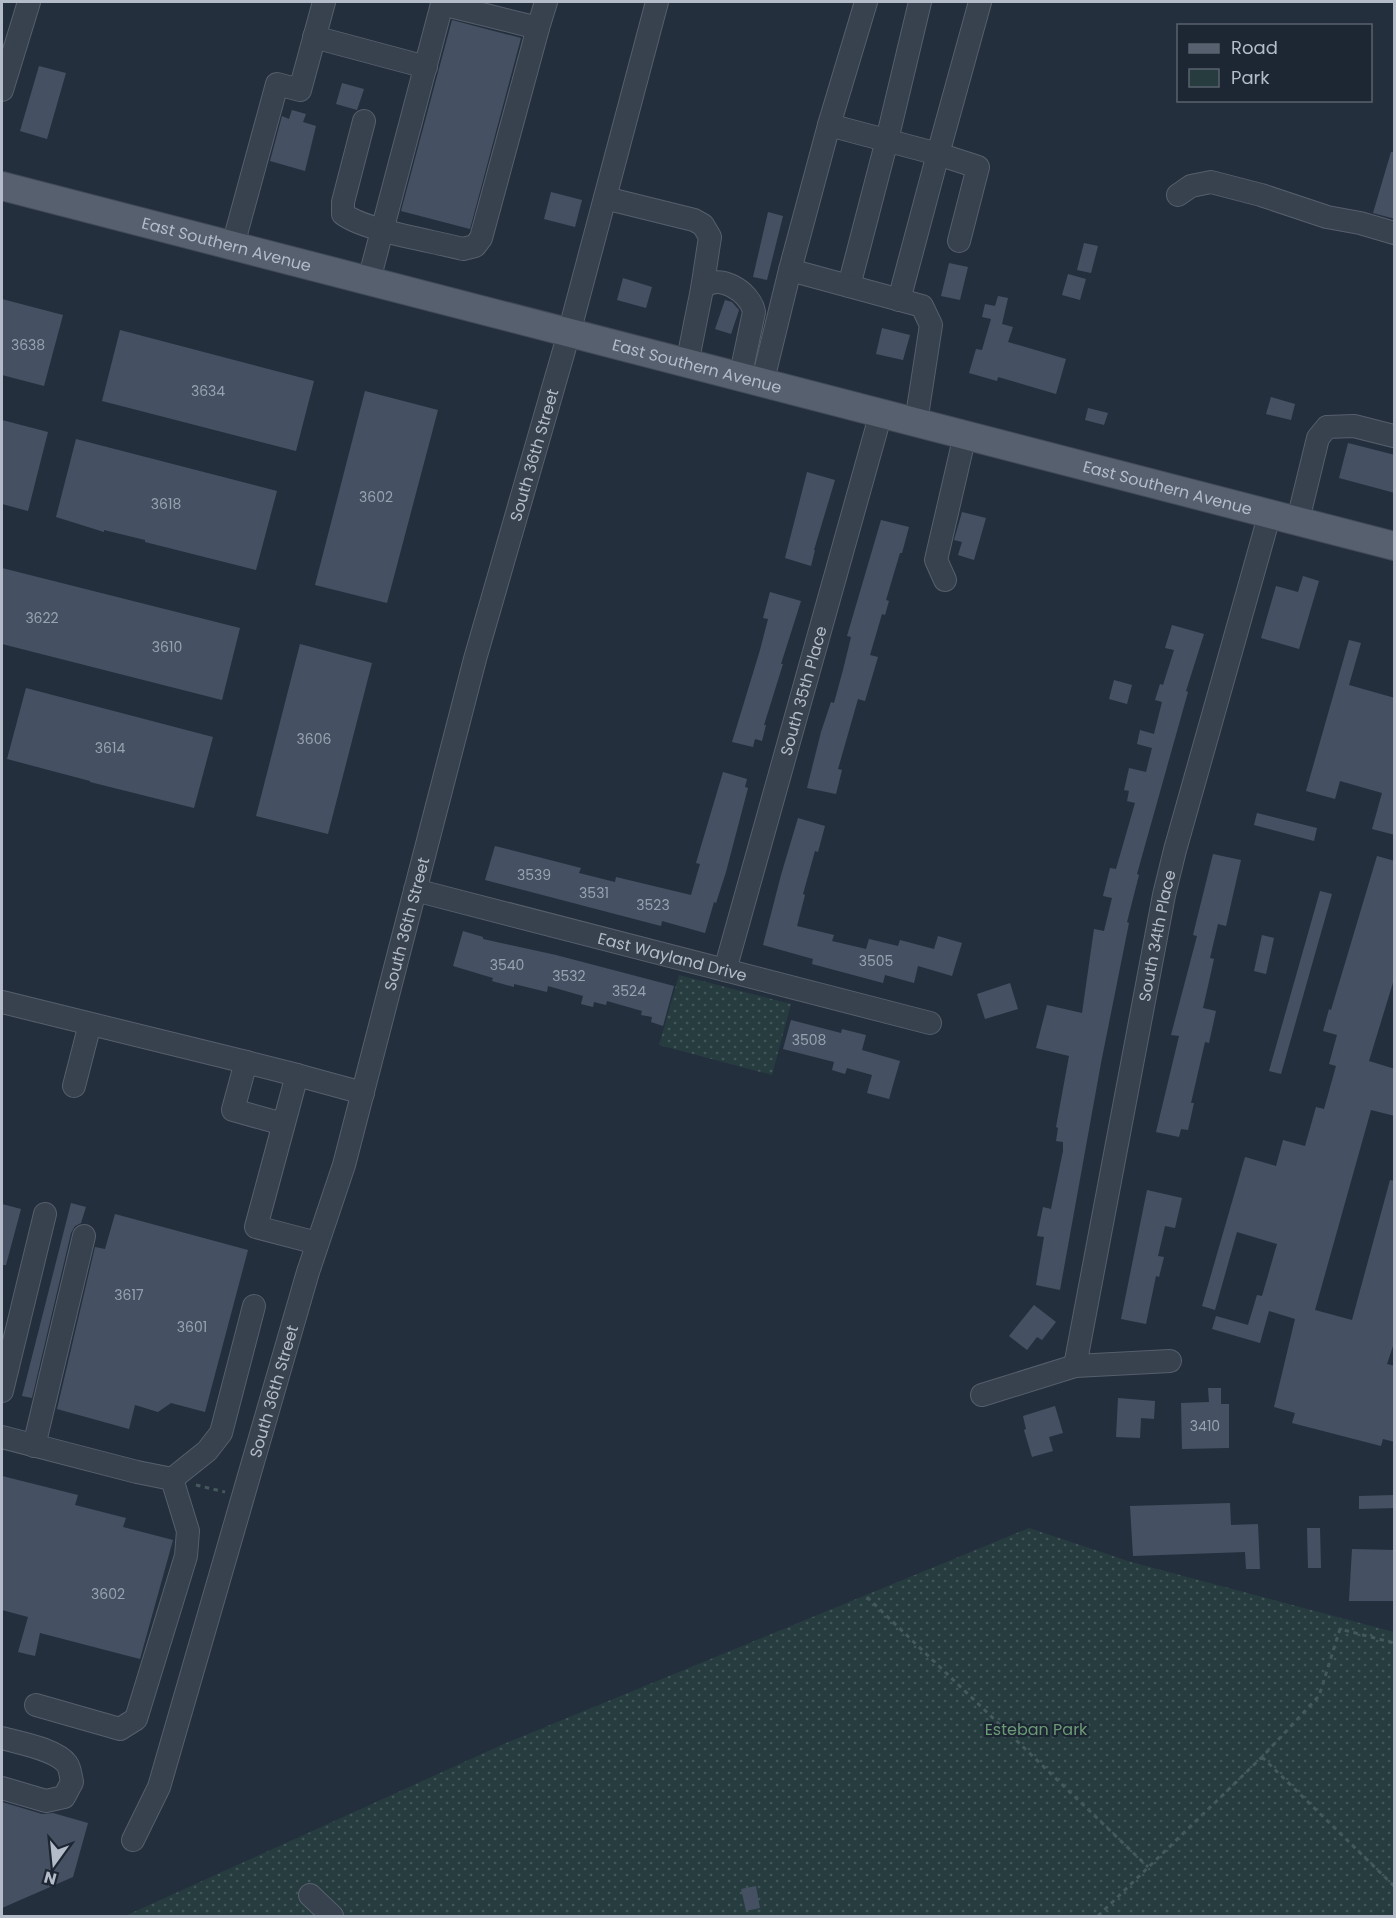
<svg xmlns="http://www.w3.org/2000/svg" width="1396" height="1918" font-family="Poppins,sans-serif">
  <defs>
    <pattern id="green-dots" width="8" height="8" patternUnits="userSpaceOnUse" patternTransform="scale(1.5)"><rect width="8" height="8" fill="#263c3f"/><path d="M2 2h.1M6 6h.1" fill="none" stroke="#435659" stroke-width="1.8" stroke-linecap="round"/></pattern>
  </defs>
  <rect width="100%" height="100%" fill="#242f3e"/>
  <path fill="url(#green-dots)" d="M679,975L791,1004L772,1075L659,1045Z
    M1029,1528L1131,1562L1394,1632V1916H125L506,1743Z"/>
  <path fill="#455162" d="M452,20L521,38L470,229L401,211Z
    M39,66L66,73L47,139L20,131Z
    M342,83L364,89L357,110L336,104Z
    M292,110L306,114L303,122L316,126L305,171L270,161L282,116L289,119Z
    M1391,152H1395V219L1373,213Z
    M551,192L582,200L575,227L544,219Z
    M768,212L783,216L767,280L753,277Z
    M1084,243L1098,246L1091,273L1077,270Z
    M949,263L968,267L960,300L941,296Z
    M1068,274L1086,279L1080,300L1062,295Z
    M623,278L652,287L646,308L617,300Z
    M998,296L1008,298L1002,324L1013,327L1008,342L1066,359L1056,394L998,377L997,381L969,373L976,349L982,350L991,319L982,317L985,304L995,306Z
    M2,299L63,315L44,386L2,375Z
    M725,300L732,302L739,310L731,334L715,329Z
    M882,328L910,335L903,360L876,354Z
    M120,330L314,381L296,451L102,401Z
    M365,391L438,410L387,603L315,585Z
    M1271,397L1295,404L1291,420L1266,414Z
    M1088,408L1108,413L1104,425L1085,420Z
    M2,420L48,432L28,511L2,504Z
    M76,439L277,491L256,570L145,542V540L104,530V532L56,517Z
    M1348,443L1395,455V493L1339,478Z
    M807,472L835,480L814,550H815L811,566L785,558Z
    M962,512L986,518L974,560L958,555L962,542L954,540Z
    M881,520L909,527L902,553H900L886,600L889,601L885,615L882,614L870,655L878,657L865,701L858,699L838,769L842,770L836,794L807,788L821,732L831,702L834,703L843,670L851,637L847,636Z
    M2,568L240,628L222,700L2,644Z
    M1303,576L1319,581L1299,649L1261,638L1276,586L1298,592Z
    M770,592L801,601L781,664H783L764,725H766L762,741L755,739L753,747L732,742L760,650L768,619L763,618Z
    M1172,625L1204,634L1186,691L1188,692L1137,874L1139,875L1127,922L1129,923L1101,1063L1060,1290L1036,1285L1044,1237L1037,1236L1043,1207L1051,1209L1063,1151V1142L1056,1141L1058,1128L1056,1127L1069,1056L1036,1048L1047,1005L1082,1013L1094,929L1104,931L1112,898L1103,896L1110,868L1116,869L1135,803L1127,801L1129,791L1124,790L1129,768L1146,772L1152,748L1137,744L1140,730L1154,734L1162,702L1155,700L1160,684L1163,685L1174,650L1165,648Z
    M1349,640L1361,643L1349,685L1395,698V835L1372,829L1382,793L1340,781L1335,799L1306,791Z
    M300,644L372,663L328,834L256,816Z
    M1114,680L1132,685L1127,704L1109,699Z
    M26,688L213,737L194,808L90,782V781L7,759Z
    M723,772L747,779L745,787L748,788L726,872L716,903L714,902L705,933L662,921L661,926L485,880L495,846L581,868L579,873L615,882L616,877L691,895L700,864L696,863Z
    M1257,813L1317,828L1314,841L1254,825Z
    M798,818L825,826L818,852L815,851L803,894L805,895L797,926L834,935L832,941L866,949L869,939L898,946L900,940L934,949L938,936L962,943L952,976L918,966L914,983L885,975L883,983L812,964L813,959L763,945L781,875Z
    M1213,854L1241,860L1226,926L1218,924L1210,958L1214,959L1203,1008L1216,1011L1209,1043L1205,1042L1191,1103H1194L1188,1130L1181,1129L1179,1137L1156,1132L1179,1036L1171,1035L1197,936L1193,935Z
    M1377,856L1395,861V976L1369,1061L1395,1069V1116L1371,1110L1315,1310L1352,1320L1390,1180L1395,1181V1340L1387,1364L1395,1366V1442L1383,1439L1381,1446L1292,1423L1295,1413L1274,1407L1295,1319L1269,1311L1260,1343L1212,1329L1216,1316L1248,1325L1257,1295L1262,1296L1277,1244L1237,1232L1215,1310L1202,1306L1245,1157L1276,1166L1283,1140L1305,1146L1316,1107L1324,1109L1336,1066L1329,1064L1337,1035L1323,1031L1329,1009L1331,1010Z
    M1320,891L1332,894L1281,1074L1269,1071Z
    M463,931L483,937V939L556,955L674,986L663,1026L651,1022L652,1017L641,1015L642,1011L607,1001L606,1005L594,1002L593,1007L581,1004L583,996L548,986L547,992L514,984V987L492,981L493,978L453,966Z
    M1262,935L1274,938L1266,974L1254,971Z
    M1010,983L1018,1009L985,1019L977,994Z
    M791,1020L841,1033L842,1029L866,1035L862,1050L900,1061L889,1099L867,1093L872,1075L847,1068L845,1074L832,1070L834,1062L783,1049Z
    M1147,1190L1182,1198L1175,1228L1165,1226L1158,1256L1164,1257L1159,1277L1156,1276L1146,1324L1121,1319Z
    M71,1203L86,1207L81,1223L75,1226L71,1233L32,1398L22,1396Z
    M2,1204L21,1209L6,1265H2Z
    M115,1214L248,1250L205,1412L171,1403L158,1412L135,1405L129,1429L57,1409L95,1247L105,1249Z
    M1034,1305L1056,1322L1042,1340L1037,1337L1027,1350L1009,1336Z
    M1208,1388H1221V1404H1229V1448L1182,1449L1181,1403L1209,1402Z
    M1118,1398L1155,1401L1154,1419L1141,1418L1140,1438L1116,1437Z
    M1055,1406L1063,1433L1049,1437L1053,1451L1032,1457L1024,1430L1026,1429L1023,1416Z
    M2,1476L78,1495L75,1505L126,1518L123,1527L173,1540L140,1659L40,1633L35,1656L18,1652L28,1617L2,1610Z
    M1395,1495V1508L1359,1509V1496Z
    M1230,1503L1231,1525L1258,1524L1260,1569H1246L1245,1552L1133,1556L1130,1506Z
    M1307,1528H1320L1321,1568H1308Z
    M1352,1549L1395,1550V1601H1349Z
    M2,1802L42,1814L53,1813L88,1823L73,1877L2,1908Z
    M756,1886L760,1908L746,1911L741,1889Z"/>
  <g fill="none" stroke-linecap="round" stroke-linejoin="round">
    <g stroke="#565f6c" stroke-width="24">
      <g id="minor">
        <path d="M314,37L426,67"/>
        <path d="M2,90L29,2"/>
        <path d="M364,121L343,202V214C366,231 433,241 463,249L475,246L481,238L538,28"/>
        <path d="M829,125L938,154L899,300"/>
        <path d="M1178,195L1191,186L1211,182L1261,195L1327,217L1360,223L1394,233"/>
        <path d="M605,198L694,220L703,225L710,237L702,289"/>
        <path d="M959,241L978,167L938,154L980,2"/>
        <path d="M233,245L277,84L300,90L324,2"/>
        <path d="M790,270L829,125L866,2"/>
        <path d="M369,280L442,4L538,28L546,2"/>
        <path d="M849,286L887,140L920,2"/>
        <path d="M687,364L702,289C717,271 751,292 754,312L740,378"/>
        <path d="M762,384L790,270L922,306L931,325L916,422"/>
        <path d="M1298,520L1318,438L1327,427L1354,426L1394,436"/>
        <path d="M945,580L936,560L965,435"/>
        <path id="s1" d="M415,890L930,1023"/>
        <path id="s2" d="M725,970L881,413"/>
        <path d="M2,1002L246,1062"/>
        <path d="M74,1086L90,1024"/>
        <path d="M283,1124L233,1110L246,1062L297,1075"/>
        <path d="M317,1243L256,1227L297,1075L363,1093"/>
        <path id="s3" d="M1075,1366L1164,895L1175,850L1270,513"/>
        <path d="M2,1391L45,1214"/>
        <path d="M982,1395L1075,1366L1170,1361"/>
        <path d="M2,1437L137,1472L172,1479"/>
        <path d="M34,1446L84,1236"/>
        <path d="M172,1479L207,1451L221,1433L254,1306"/>
        <path d="M36,1705L120,1729L136,1719L186,1556L188,1531L172,1479"/>
        <path d="M2,1738C19,1743 56,1749 67,1764C70,1768 71,1777 72,1782L64,1797L46,1801L2,1788"/>
        <path id="s4" d="M133,1840L159,1787L308,1272L344,1165L475,659L569,333L657,2"/>
        <path d="M310,1895L332,1916"/>
      </g>
    </g>
    <g stroke="#414a57" stroke-width="30">
      <g id="major">
        <path id="s5" d="M2,186L1394,546"/>
      </g>
    </g>
    <path stroke="#44595c" stroke-width="3" stroke-dasharray="4.5 4.5" stroke-linecap="butt" d="M196,1485L225,1492
      M867,1597L1148,1867
      M1262,1757L1394,1886
      M1098,1916L1262,1757L1319,1696L1340,1629L1394,1643"/>
    <use href="#minor" stroke="#38414e" stroke-width="22"/>
    <use href="#major" stroke="#56606e" stroke-width="28"/>
  </g>
  <g text-anchor="middle" stroke-width="4.5" stroke-linejoin="round" paint-order="stroke">
    <g font-size="14" fill="#98a1af">
      <text x="28" y="350">3638</text>
      <text x="208" y="396">3634</text>
      <text x="376" y="502">3602</text>
      <text x="166" y="509">3618</text>
      <text x="42" y="623">3622</text>
      <text x="167" y="652">3610</text>
      <text x="314" y="744">3606</text>
      <text x="110" y="753">3614</text>
      <text x="534" y="880">3539</text>
      <text x="594" y="898">3531</text>
      <text x="653" y="910">3523</text>
      <text x="876" y="966">3505</text>
      <text x="507" y="970">3540</text>
      <text x="569" y="981">3532</text>
      <text x="629" y="996">3524</text>
      <text x="809" y="1045">3508</text>
      <text x="129" y="1300">3617</text>
      <text x="192" y="1332">3601</text>
      <text x="1205" y="1431">3410</text>
      <text x="108" y="1599">3602</text>
    </g>
    <g font-size="16" fill="#b4bcc9" stroke="#1d2633">
      <text dy="6" stroke="none"><textPath href="#s5" startOffset="232">East Southern Avenue</textPath></text>
      <text dy="6" stroke="none"><textPath href="#s5" startOffset="718">East Southern Avenue</textPath></text>
      <text dy="6" stroke="none"><textPath href="#s4" startOffset="1443">South 36th Street</textPath></text>
      <text dy="6" stroke="none"><textPath href="#s5" startOffset="1204">East Southern Avenue</textPath></text>
      <text dy="6" stroke="none"><textPath href="#s2" startOffset="290">South 35th Place</textPath></text>
      <text dy="6" stroke="none"><textPath href="#s4" startOffset="957">South 36th Street</textPath></text>
      <text dy="6" stroke="none"><textPath href="#s3" startOffset="438">South 34th Place</textPath></text>
      <text dy="6" stroke="none"><textPath href="#s1" startOffset="266">East Wayland Drive</textPath></text>
      <text dy="6" stroke="none"><textPath href="#s4" startOffset="471">South 36th Street</textPath></text>
    </g>
    <g font-size="16" fill="#6b9a76" stroke="#1d2633">
      <text x="1036" y="1735">Esteban Park</text>
    </g>
  </g>
  <rect width="1396" height="1918" fill="none" stroke="#b4bcc9" stroke-width="6"/>
  <rect x="1177" y="24" width="195" height="78" fill="#1d2633" stroke="#59626f" stroke-width="1.5"/>
  <rect x="1189" y="44" width="30" height="9" fill="#56606e" stroke="#59626f" stroke-width="1.5"/>
  <text x="1231" y="54" font-size="18" fill="#b4bcc9">Road</text>
  <rect x="1189" y="69" width="30" height="18" fill="#263c3f" stroke="#59626f" stroke-width="1.5"/>
  <text x="1231" y="84" font-size="18" fill="#b4bcc9">Park</text>
  <g transform="translate(54 1864) rotate(195)" stroke="#1d2633" stroke-width="4.5" paint-order="stroke">
  <path d="M0-4.5L10 22L0 15L-10 22Z" fill="#b4bcc9"/>
  <text y="-9" font-size="16" font-weight="bold" text-anchor="middle" fill="#b4bcc9">N</text>
  </g>
</svg>
